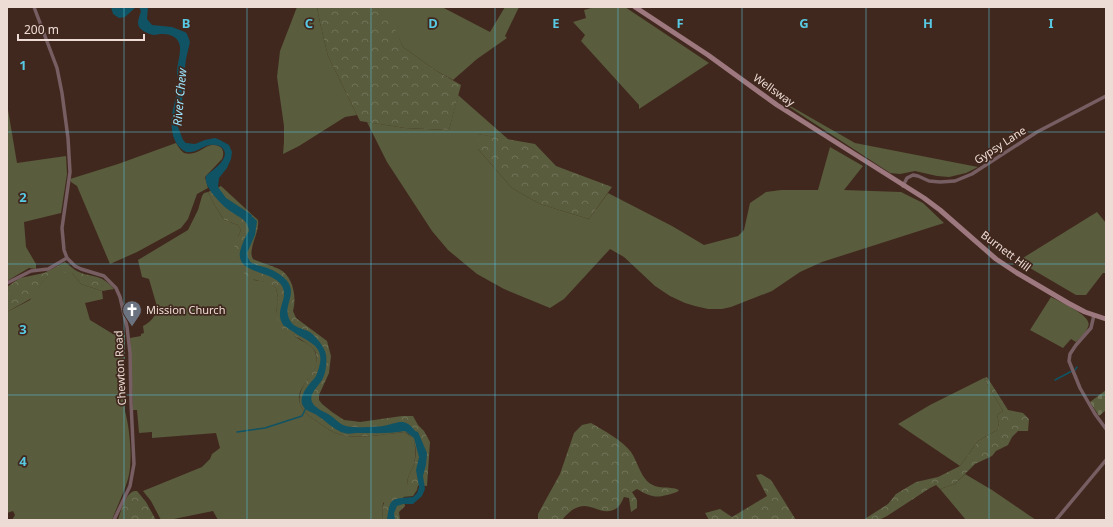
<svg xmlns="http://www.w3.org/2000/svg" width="1113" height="527" font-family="'Noto Sans',sans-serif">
  <defs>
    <pattern id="forest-crowns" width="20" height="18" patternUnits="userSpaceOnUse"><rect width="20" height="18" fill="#595c3d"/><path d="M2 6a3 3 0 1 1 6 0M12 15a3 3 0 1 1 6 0" fill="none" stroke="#717358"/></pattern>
    <pattern id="cemetery-stones" width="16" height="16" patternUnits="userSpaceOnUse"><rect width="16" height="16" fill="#595c3d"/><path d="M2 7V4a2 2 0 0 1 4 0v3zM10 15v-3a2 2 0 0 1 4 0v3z" fill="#717358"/></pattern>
  </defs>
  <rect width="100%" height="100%" fill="#41281e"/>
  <path fill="#595c3d" d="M297,7H317L320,23L328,56L357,115L345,117L299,146L283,154L284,142V126L277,77L280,51Z
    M384,7H442L490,32L505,7H519L505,36L507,38L477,59L453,80L435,70L403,47Z
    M595,7H625L709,63L639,109V105L581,41L585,35L573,22L586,18L584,10Z
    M458,95L509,140L478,134V149L512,188L540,204L589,219L608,193L672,226L704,245L738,236L744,230L750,203L766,192L781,190H818L830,147L863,166L844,190L901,192L923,203L944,223L822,262L800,272L772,291L731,307L722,309H708L695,306L685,303L670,296L655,286L624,257L610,249L564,299L550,308L504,289L477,274L448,250L432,231L387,162L367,122L405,128L449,130Z
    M771,95L855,143L978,167L966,173L949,177L937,176L915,171L900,174L890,173Z
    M7,104L17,163L66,156L67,174L61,213L24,222L26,247L36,264V269L29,268L7,281Z
    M176,143C178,146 181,151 184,153C187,154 191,154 194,153C198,152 202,149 206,147C216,142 227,147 222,159L205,177L208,188L197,194L188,219L181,228L137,252L110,264L77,186L71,182L70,179L118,164Z
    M208,192L214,204L224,220L238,225L241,230L238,237L254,280L268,282L276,288L278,298L276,314C283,322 290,333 299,339C305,343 312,344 315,352C322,372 303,379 299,396C298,406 305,413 312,418C320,423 329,431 338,434C357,440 385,434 405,432L413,438C416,446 416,456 414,464C412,472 406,476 408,485H418L417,490L413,496L403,497V495L383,503L382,520H218L213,511L169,520H161L151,501L143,491L202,467L210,459L212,454L220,448L216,433L152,438V432L139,433L137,410H133L130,338L141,336V334L144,333L143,326C151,322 154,317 158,310L149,279L142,277L138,260L188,230L198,210L202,196L204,193Z
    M1097,212L1106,223V273H1103L1086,295H1076L1018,261Z
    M52,273H72L81,284L102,291L103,299L85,303L90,320L113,334L125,335V411C130,429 133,462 128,479C124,493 117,506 112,520H12L15,515L13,511L7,513V312L30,300L44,279Z
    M1051,297C1060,302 1094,316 1088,327C1086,333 1080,338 1076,342L1071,339L1063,348L1030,330Z
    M984,378L1003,411L997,415L999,423L997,430L978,441L960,466L898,424L930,405Z
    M965,474L992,490L1036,520H966L940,489L955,484Z"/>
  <path fill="url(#forest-crowns)" d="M317,7H384L386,8L403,47L435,70L461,85L449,130L405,128L360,121L328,56L320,23Z
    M478,134L535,144L556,166L612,187L589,219L540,204L512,188L478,149Z
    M221,186L258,220C260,233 247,249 253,259C261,263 271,265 279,269C293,276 297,297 293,311L296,318L327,341L331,356L329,373L319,395V400L322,404L332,412L344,420L353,421L360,422L402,416H413L418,425L424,431L430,442L427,486L408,485C406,476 412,472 414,464C417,452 417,438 405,432C386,434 356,440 338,434C329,431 320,423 312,418C304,412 297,405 300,395C303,379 322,370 315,351C312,344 287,332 280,327L276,314L278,298L276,288C266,281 267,283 256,280C239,277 235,255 234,241L238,237L241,230L238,225L224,220L214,204L208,192Z
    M65,262C68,264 71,267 75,270C91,279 100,272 114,289L102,291L81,284L72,273C53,273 48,271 38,289L39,294L7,312V287L20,278L44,273Z
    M987,377L1008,410L1023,413L1029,419L1028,431H1018L1012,437L1008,445L996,451L992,456L975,464L955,484L940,489L936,485L930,488L887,516L879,520H863L888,504L896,494L916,482L938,477L960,466L978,441L997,430L999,423L997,415L1003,411L984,378Z
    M591,423C603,430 623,441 631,452C637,461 640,474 647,481C657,491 669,485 679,490L677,492C658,498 654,499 637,489L632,492L637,500V508L631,512L629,498L624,497C622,501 620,506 617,508C598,521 587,489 562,520H538V514L560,474L574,433L582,425Z
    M761,474L771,480L796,520H709L705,513L720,509L732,517L767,496L756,475Z
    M134,491H137L146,502L156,520H118C121,511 124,495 134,491Z
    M396,493L403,495L405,506L399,512L400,520H382C383,507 381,498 396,493Z"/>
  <path fill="url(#cemetery-stones)" d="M1106,390V410L1099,416L1090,402Z"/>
  <path fill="#105364" d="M111,7H136L125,17L119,18L113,14Z
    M139,7H148L147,19L152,25L172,27L185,32L187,34L190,42L186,59L184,76L185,87L179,113L178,127L183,140L186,143L195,144L205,140L215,138L220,140L229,145L232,152L231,159L227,168L219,178L218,187L226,198L252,215V217H253L257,221L255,235L247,253C248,258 249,263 255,264L256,265C268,268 273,269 283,277C285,279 288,281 289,284C296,297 281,308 291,322C294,327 303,329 308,331C315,335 325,347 326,355C327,361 326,372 323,378C320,385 308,394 312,402C315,409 326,412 331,416C337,420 339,424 346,426C352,428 375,427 383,426C397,424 404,416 415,431L418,432L427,453L426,465L423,476L425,489L422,496L413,504H403L397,506L394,513L395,520H387C390,497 391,499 413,497L417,493L419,487L416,470L419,457L414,438L405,431C389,434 374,433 359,433C351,433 349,435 341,432C332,428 326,421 318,416C313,412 304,411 302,404C300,396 306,388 311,382C317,377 318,371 320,363C323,347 310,342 298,335C293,332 288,328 283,325C282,322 280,320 280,316C279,306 288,296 282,286C273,269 232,275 241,248C243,242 246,235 249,231C248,219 238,217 230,211C222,205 203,187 206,176C211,171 218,167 222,161C231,149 217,142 206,146C199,149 195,153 186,152C169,143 170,121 174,105C175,99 178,93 179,87C179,82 177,77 177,72C177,65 180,57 180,50C181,38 171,33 160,34C158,34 156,35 154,35C148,34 138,30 138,23C138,19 140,15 141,11Z"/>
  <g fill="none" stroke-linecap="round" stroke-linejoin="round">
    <path stroke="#105364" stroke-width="1.5" d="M1075,370L1077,367
      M1055,380L1072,371
      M237,432L265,428L302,416L306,408"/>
    <path stroke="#765e62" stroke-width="3.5" d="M34,7L57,68L62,93L68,138L70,172L62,228L64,250L67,258L75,266L81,269L104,276L116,288L120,297L127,327L130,353L131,403L134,464L130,486L114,520
      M903,186L907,178L913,175L918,176L929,181L940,182L955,181L972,174L1037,132L1106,96
      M7,283L31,271L48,269L67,258
      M1094,315L1091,328L1076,345L1070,354L1069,361L1080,388L1095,414L1106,429
      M1056,520L1106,460"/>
    <path stroke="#9d787e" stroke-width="5" d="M635,7L708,55L777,105L924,198L940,210L996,259L1017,273L1068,303L1085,312L1106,319"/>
  </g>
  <path fill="none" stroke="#58c9e3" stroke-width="1" stroke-opacity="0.55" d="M124,7V520M247,7V520M371,7V520M495,7V520M618,7V520M742,7V520M866,7V520M989,7V520M7,132H1106M7,264H1106M7,395H1106"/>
  <defs>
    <g id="church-pin" transform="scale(1)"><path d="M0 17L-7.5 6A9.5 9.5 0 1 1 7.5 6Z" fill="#6b7280" stroke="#41281e"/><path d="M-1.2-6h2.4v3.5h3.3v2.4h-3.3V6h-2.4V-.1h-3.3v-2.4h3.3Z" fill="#fff"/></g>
  </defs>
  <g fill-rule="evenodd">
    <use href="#church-pin" x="132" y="310"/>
  </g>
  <g text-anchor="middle" stroke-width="3.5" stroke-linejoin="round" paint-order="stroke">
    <g font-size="11" fill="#eddcd5" stroke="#41281e">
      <text transform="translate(774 90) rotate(35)" y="4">Wellsway</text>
      <text transform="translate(1000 145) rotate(-33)" y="4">Gypsy Lane</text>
      <text transform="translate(1006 251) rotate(37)" y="4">Burnett Hill</text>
      <text transform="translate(120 368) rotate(-93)" y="4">Chewton Road</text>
    </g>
    <g font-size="11" fill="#eddcd5" stroke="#41281e" text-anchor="start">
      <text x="146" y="314">Mission Church</text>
    </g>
    <g font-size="12" font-style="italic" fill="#9ae3fa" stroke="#41281e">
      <text transform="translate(180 97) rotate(-85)" y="4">River Chew</text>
    </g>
  </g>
  <g font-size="13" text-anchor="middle" font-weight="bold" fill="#58c9e3" stroke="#41281e" stroke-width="3.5" stroke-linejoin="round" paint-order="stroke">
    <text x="186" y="28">B</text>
    <text x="309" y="28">C</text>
    <text x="433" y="28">D</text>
    <text x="556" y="28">E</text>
    <text x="680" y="28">F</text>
    <text x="804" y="28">G</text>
    <text x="928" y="28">H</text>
    <text x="1051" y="28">I</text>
    <text x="23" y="70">1</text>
    <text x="23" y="202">2</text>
    <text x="23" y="334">3</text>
    <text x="23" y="466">4</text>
  </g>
  <rect width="1113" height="527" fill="none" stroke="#eddcd5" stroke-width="16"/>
  <path d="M18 34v6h126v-6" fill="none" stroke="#eddcd5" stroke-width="2"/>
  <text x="24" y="34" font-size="12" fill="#eddcd5" stroke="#41281e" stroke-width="3" paint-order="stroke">200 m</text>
</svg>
